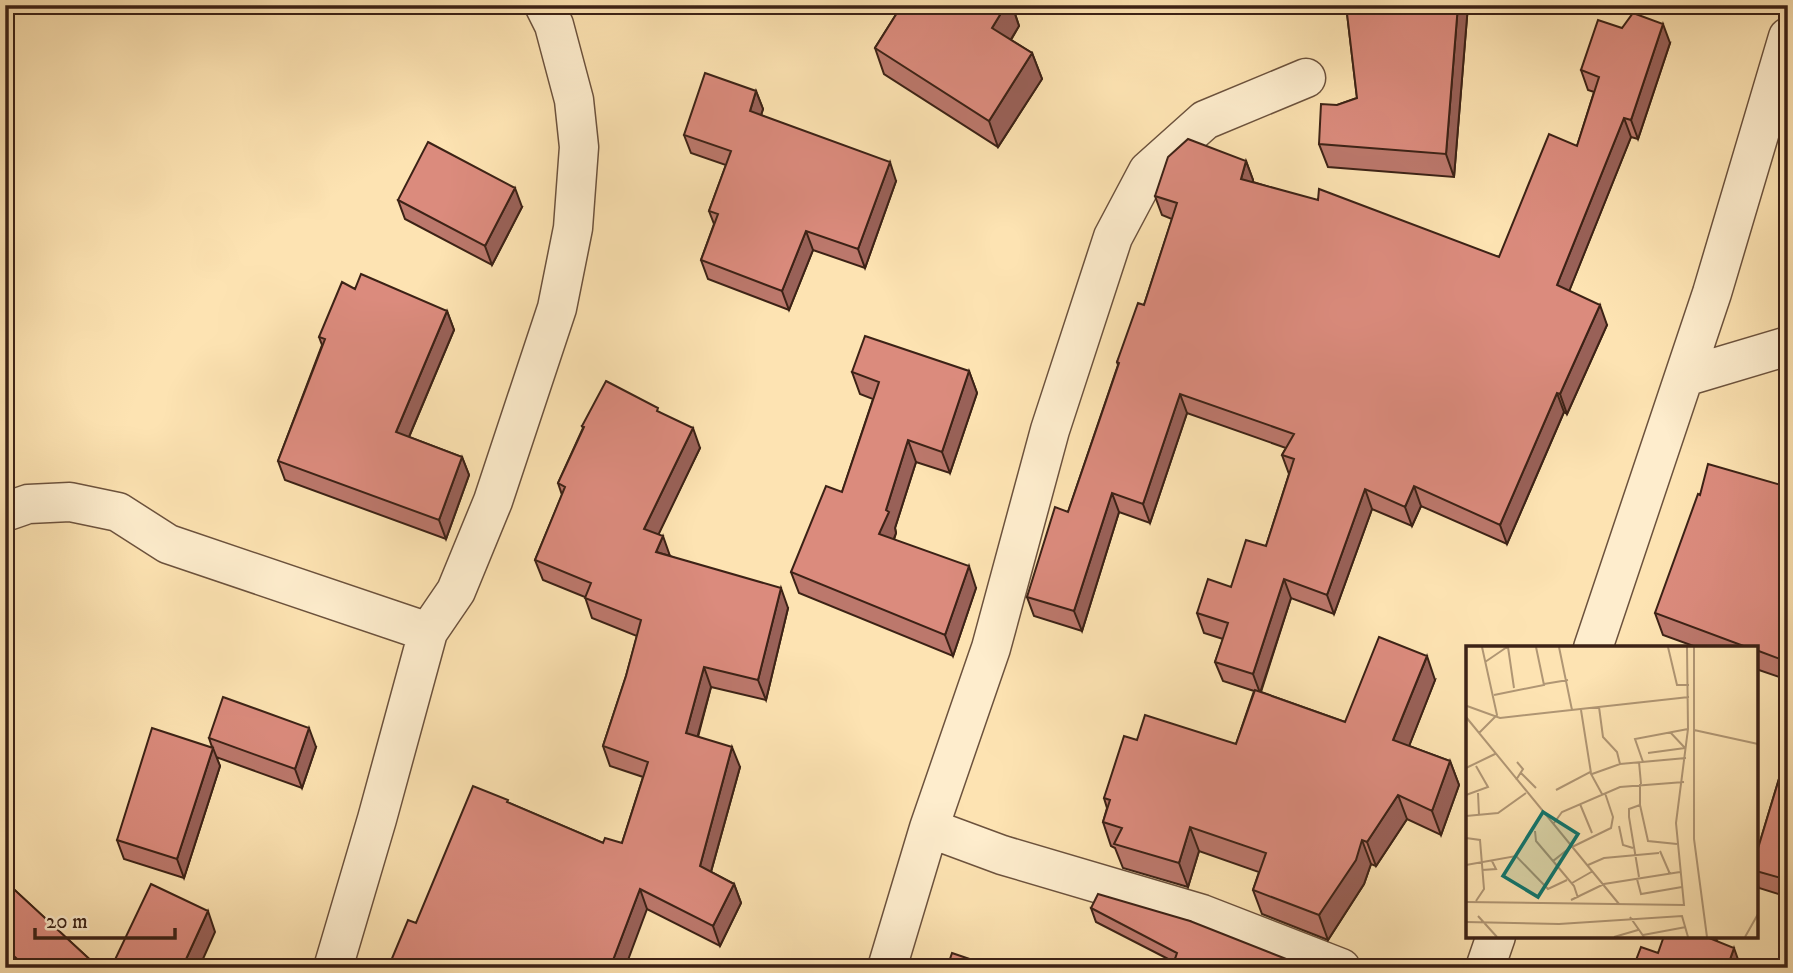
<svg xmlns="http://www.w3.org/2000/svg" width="1793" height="973" font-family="'IM FELL DW Pica',serif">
  <rect width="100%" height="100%" fill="#fde3b2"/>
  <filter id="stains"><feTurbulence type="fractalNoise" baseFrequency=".00286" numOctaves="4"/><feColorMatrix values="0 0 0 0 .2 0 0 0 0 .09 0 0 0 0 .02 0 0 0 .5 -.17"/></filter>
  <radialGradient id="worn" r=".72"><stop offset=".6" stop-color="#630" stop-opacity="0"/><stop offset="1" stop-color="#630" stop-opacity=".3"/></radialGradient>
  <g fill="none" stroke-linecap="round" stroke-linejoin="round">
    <g stroke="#6c523d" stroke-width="41">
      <path id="street" d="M1306,78L1205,120L1148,171L1113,237L1050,430L991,648L929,828L1002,855L1202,914L1341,968
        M1684,377L1788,346
        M5,512L28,504L70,502L118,512L168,544L428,632
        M1593,648L1712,293L1788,37
        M333,968L377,819L428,632L456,591L493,501L557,308L573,228L579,147L574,100L554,25L544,5
        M887,968L929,828
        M1485,968L1496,936"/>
    </g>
    <use href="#street" stroke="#feedcd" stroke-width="38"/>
  </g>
  <path fill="#bc786c" stroke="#3c2216" stroke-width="2" d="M902,5H1012L1019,26L1011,40L1032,53L1042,79L998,147L884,74L875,48Z
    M1242,5H1264L1245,13Z
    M1346,5H1468L1454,177L1328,167L1319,144L1337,105L1357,98Z
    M1670,43L1638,139L1631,137L1569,291L1607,325L1567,414L1564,412L1507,544L1421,506L1412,526L1372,509L1334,614L1291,598L1261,692L1345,722L1435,680L1409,746L1450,761L1459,785L1441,835L1407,819L1376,866L1371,864L1364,884L1328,940L1262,914L1253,890L1259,872L1199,851L1188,887L1123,868L1115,848L1111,846L1103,822L1107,808L1104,798L1137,740L1236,744L1254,691L1223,681L1215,662L1223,639L1204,633L1197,613L1231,587L1266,546L1289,474L1282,455L1286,448L1187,413L1150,523L1119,512L1082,631L1034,616L1027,597L1068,512L1118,365L1117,362L1144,305L1172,219L1162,215L1155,196L1246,161L1253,180V182L1499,257L1577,146L1594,92L1588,90L1581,70Z
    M756,91L763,109L761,115L896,181L865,268L813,250L789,310L708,279L701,260L714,224L709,211L726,165L691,153L684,135Z
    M398,200L522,207L492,265L405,219Z
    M355,289L447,311L454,330L409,437L462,457L469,475L446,539L285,480L278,461L322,345L319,337Z
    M969,371L977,393L950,473L916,462L895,528L896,533L894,540L976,588L953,656L799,593L791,572L842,492L873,399L860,394L852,372Z
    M659,412L700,448L658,534L670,556L788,608L766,700L711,687L698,737L740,767L711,872L734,884L741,903L720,946L647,909L416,923L509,803L603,843H622L643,777L610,766L603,746L626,676L637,636L592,618L585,597L543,580L535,560L562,495L558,483L583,428L582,426Z
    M1788,487V680L1756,669V648H1699L1663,635L1655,613Z
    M209,738L316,747L302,788L216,757L220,766L184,878L124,859L117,840L212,747Z
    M1788,749V897L1759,888L1756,881V855Z
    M5,864L12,882L9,885L99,968H12L5,962Z
    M1091,908L1190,921L1174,962L1096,922Z"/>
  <path fill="#996158" stroke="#3c2216" stroke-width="2" d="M1006,5H1012L1019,26L1002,54L992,28Z
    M1458,5H1468L1454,177L1446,154Z
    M1663,24L1670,43L1638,139L1631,120Z
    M1032,53L1042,79L998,147L989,121Z
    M756,91L763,109L756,130L750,111Z
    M1624,118L1631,137L1564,304L1557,285Z
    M1246,161L1253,180L1248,198L1241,179Z
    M890,162L896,181L865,268L858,249Z
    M515,188L522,207L492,265L485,246Z
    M806,231L813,250L789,310L782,291Z
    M1600,305L1607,325L1567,414L1560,394Z
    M447,311L454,330L403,451L396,432Z
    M969,371L977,393L950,473L942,452Z
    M1557,393L1564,412L1507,544L1500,525Z
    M1180,394L1187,413L1150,523L1143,504Z
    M693,428L700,448L652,548L644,529Z
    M908,440L916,462L895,528L896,533L887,556L879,534L886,510Z
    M462,457L469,475L446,539L439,520Z
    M1414,486L1421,506L1412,526L1405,507Z
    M1365,489L1372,509L1334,614L1327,595Z
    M1112,493L1119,512L1082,631L1074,611Z
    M663,536L670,556L656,552Z
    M969,566L976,588L953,656L945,635Z
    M1284,579L1291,598L1260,693L1253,674Z
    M781,588L788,608L766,700L758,680Z
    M1427,656L1435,680L1402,764L1393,740Z
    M704,667L711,687L693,753L686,733Z
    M309,728L316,747L302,788L295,769Z
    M732,747L740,767L707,886L700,866Z
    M213,748L220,766L184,878L177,859Z
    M1450,761L1459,785L1441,835L1432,811Z
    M1398,795L1407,819L1376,866L1367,842Z
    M1190,827L1199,851L1188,887L1179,863Z
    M1362,840L1371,864L1364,884L1328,940L1319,915Z
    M5,864L12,882L5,890Z
    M734,884L741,903L720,946L713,926Z
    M640,889L647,909L625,968H610Z
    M208,911L215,932L199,968H182Z
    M1710,936H1715L1720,948L1709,938Z
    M1734,948L1741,968H1727Z"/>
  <path fill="#db8b7d" stroke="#3c2216" stroke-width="2" d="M902,5H1006L992,28L1032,53L989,121L875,48Z
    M1346,5H1458L1446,154L1319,144L1321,104L1337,105L1357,98Z
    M1633,13L1663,24L1631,120L1624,118L1557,285L1600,305L1560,394L1557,393L1500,525L1414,486L1405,507L1365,489L1327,595L1284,579L1253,674L1215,662L1228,623L1197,613L1208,579L1231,587L1246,540L1266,546L1294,459L1282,455L1294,434L1180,394L1143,504L1112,493L1074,611L1027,597L1055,507L1068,512L1119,363L1117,362L1138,303L1144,305L1177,203L1155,196L1168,157L1188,139L1246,161L1241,179L1318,200L1319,189L1499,257L1549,134L1577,146L1599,77L1581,70L1598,20L1622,28Z
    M705,73L756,91L750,111L890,162L858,249L806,231L782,291L701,260L718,214L709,211L731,151L684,135Z
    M428,142L515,188L485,246L398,200Z
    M361,274L447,311L396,432L462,457L439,520L278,461L325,339L319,337L342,282L355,289Z
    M865,336L969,371L942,452L908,440L886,510L889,512L879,534L969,566L945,635L791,572L826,486L842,492L879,382L852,372Z
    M606,381L658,408L657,411L693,428L644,529L663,536L656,552L781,588L758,680L704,667L686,733L732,747L700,866L734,884L713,926L640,889L610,968H388L408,920L416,923L473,786L508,800L507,802L603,843L605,838L622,843L648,762L603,746L626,676L641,620L585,598L591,583L535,560L565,487L558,483L584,427L582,426Z
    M1708,464L1788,487V662L1756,650V648H1749L1655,613L1698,494L1700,495Z
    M1379,637L1427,656L1393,740L1450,761L1432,811L1398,795L1367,842L1362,840L1356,860L1319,915L1253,890L1266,853L1190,827L1179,863L1114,844L1122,828L1103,822L1110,800L1104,798L1124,736L1137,740L1145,715L1236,744L1255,690L1345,722Z
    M223,697L309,728L295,769L209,738Z
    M152,728L213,748L177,859L117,840Z
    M1788,749V880L1756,871V855Z
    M5,881L99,968H27L5,948Z
    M151,884L208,911L182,968H111Z
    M1098,894L1190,921L1299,964L1296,968H1172L1177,953L1091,908Z
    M1664,936H1710L1709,938L1734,948L1727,968H1633L1641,947L1658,953Z
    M952,953L996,968H947Z"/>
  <g transform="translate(1466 646)">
    <rect width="292" height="292" fill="#fde3b2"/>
    <path fill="none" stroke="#b09674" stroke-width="2" d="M42,1L48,42M93,1L106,64M202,1L211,39H223M228,1V193L241,291M19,16L41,1M78,38L102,34M28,49L78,39L70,1M1,60L34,72L223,51M133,61L137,91L151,106L154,118M115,64L125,127M0,71L153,258M228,84L292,98M204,86L219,102M13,87L31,69L16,1M182,107L219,102M173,116L175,138M177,116L169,93L222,83M0,122L29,108M54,126L70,142M126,128L154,118L220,112M50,134L57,123L51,116M90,144L124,126L136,148M12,147L13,169M0,149L22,141L10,120M114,158L126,187M174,159L182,195L211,198M0,170L32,167L60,147M88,177L96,166L154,141L218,136M153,180L157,199L167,202M69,185L70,195L87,215L106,200M0,192L14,194L18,243L10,255M106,201L145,182L147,171L139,147M194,205L204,228M87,215L108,240L112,252M0,219L50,210L82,243L101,234M122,219L138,212L193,207M16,224L30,223L26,215M173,231L163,171V163L174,159V138M171,233L175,248L216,241M106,237L127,225M105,254L138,238L214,226M0,256L218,259L210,177L222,83L221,1M12,270L31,291M164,271L178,291M0,276L93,278L216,270L222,291M177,289L220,281M148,291L172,284M279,291L292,268"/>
    <path fill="#0f766e" fill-opacity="0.15" stroke="#0f766e" stroke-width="3.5" d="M77,166L112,188L72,251L37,230Z"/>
    <rect width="292" height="292" fill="none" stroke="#3c2216" stroke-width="3.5"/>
  </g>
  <rect width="1793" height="973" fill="none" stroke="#fde3b2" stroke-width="28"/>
  <rect x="7" y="7" width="1779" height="959" fill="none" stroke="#3c2216" stroke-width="3.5"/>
  <rect x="14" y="14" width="1765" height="945" fill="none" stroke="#3c2216" stroke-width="2"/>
  <path d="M35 928v10h140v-10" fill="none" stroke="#3c2216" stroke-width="3.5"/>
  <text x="46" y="928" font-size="21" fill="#3c2216" stroke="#feedcd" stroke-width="5" paint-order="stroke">20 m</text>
  <rect width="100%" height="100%" filter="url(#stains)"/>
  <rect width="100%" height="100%" fill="url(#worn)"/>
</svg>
